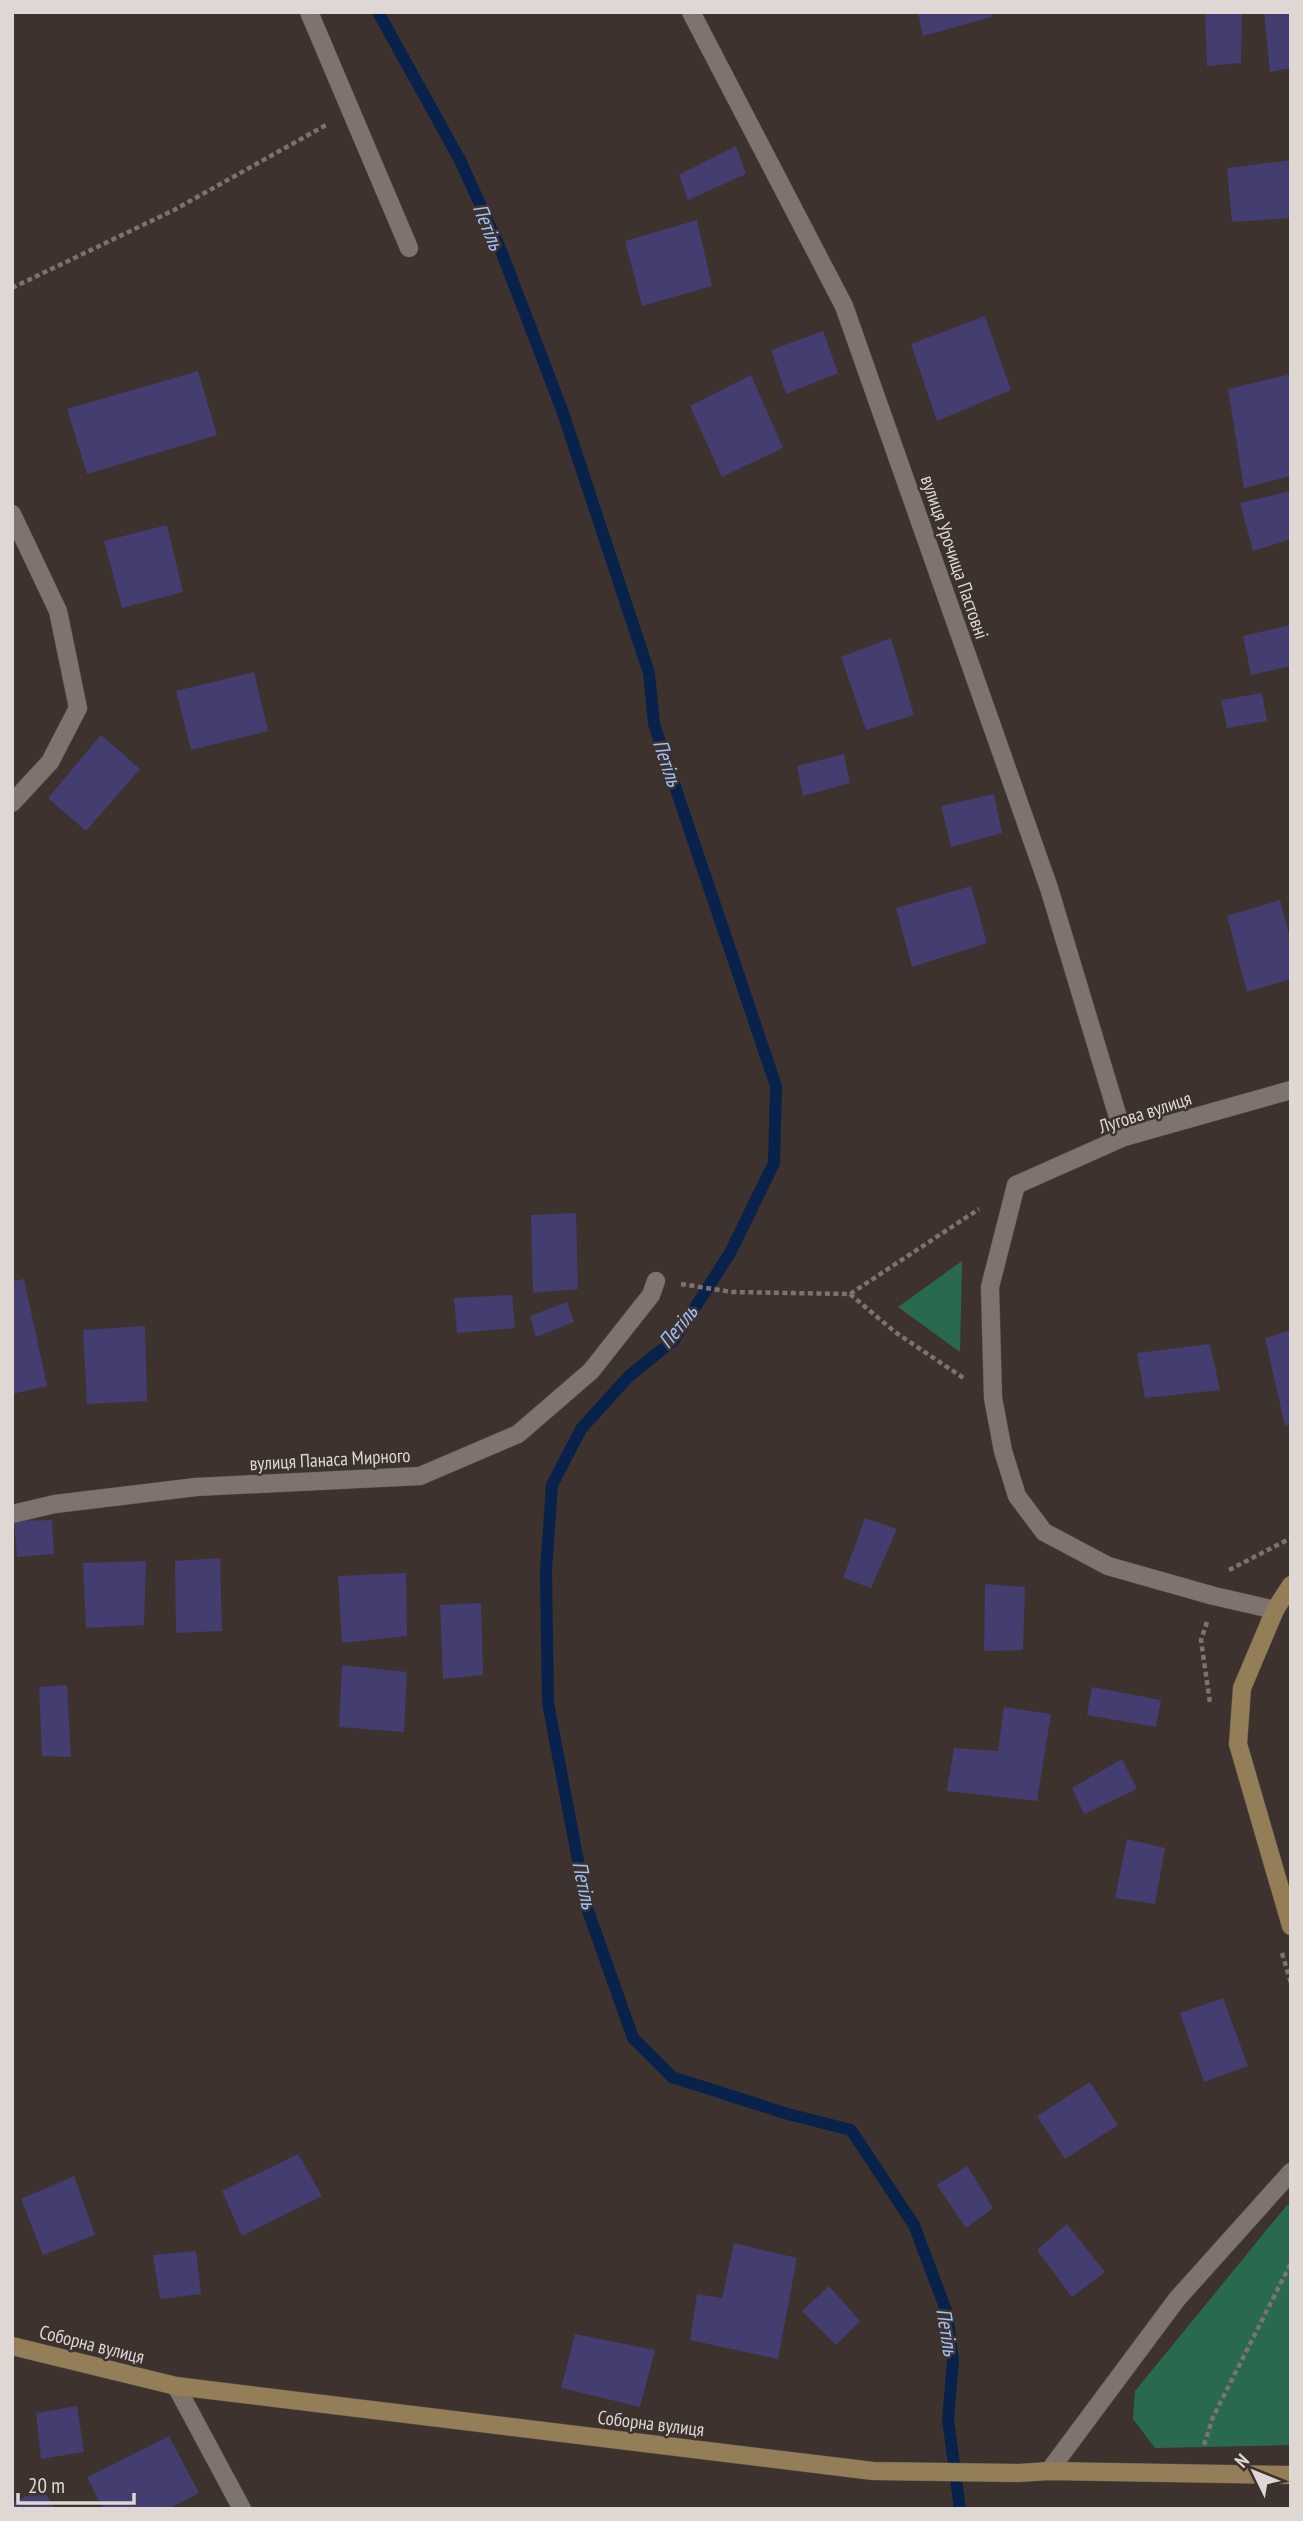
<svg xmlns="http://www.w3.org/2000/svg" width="1303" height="2521" font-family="'PT Sans Narrow',sans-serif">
  <rect width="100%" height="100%" fill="#3d322e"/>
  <path fill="#296a4f" d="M962,1261L960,1352L898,1307Z
    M1287,2205H1291V2445L1155,2448L1133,2419L1135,2391Z"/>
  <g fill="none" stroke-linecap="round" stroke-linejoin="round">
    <path stroke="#08224c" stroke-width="12" d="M378,12L460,160L502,253L562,410L649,673L654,724L776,1086L774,1163L730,1253L674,1340L629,1376L581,1429L552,1485L546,1571L548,1703L587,1908L633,2038L672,2077L788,2114L851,2130L914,2225L947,2313L953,2361L948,2419L960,2509"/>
  </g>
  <path fill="#443d6f" d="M918,12H991L992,17L923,36Z
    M1205,12H1242L1241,63L1207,66Z
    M1264,12H1291V68L1270,72Z
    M736,146L746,174L688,200L679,175Z
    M1291,160V218L1232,222L1227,168Z
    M697,220L712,286L642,306L625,241Z
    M985,316L1011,390L937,421L911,344Z
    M823,331L838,373L786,394L771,350Z
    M198,371L217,435L87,474L67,409Z
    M1291,374V476L1244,488L1228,389Z
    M751,375L783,448L722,477L690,406Z
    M1291,491V539L1253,551L1240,503Z
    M167,525L183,592L122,608L104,541Z
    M1291,625V666L1251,675L1243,636Z
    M891,638L914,715L866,730L841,657Z
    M254,672L268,731L191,750L176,691Z
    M1262,693L1267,721L1227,728L1221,700Z
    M101,735L140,769L86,831L48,798Z
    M844,754L850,783L803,796L797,766Z
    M994,794L1002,833L951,847L941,806Z
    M971,886L987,943L912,967L896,908Z
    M1280,900L1291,942V979L1247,992L1227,916Z
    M576,1213L578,1289L533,1293L531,1215Z
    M24,1279L47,1386L12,1394V1281Z
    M512,1295L515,1328L457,1333L454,1298Z
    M567,1302L574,1322L536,1337L530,1316Z
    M145,1326L147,1401L87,1404L83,1330Z
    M1291,1330V1424L1285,1426L1265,1338Z
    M1210,1344L1220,1390L1145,1398L1137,1353Z
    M865,1518L897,1529L871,1588L843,1578Z
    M52,1520L54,1554L17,1557L14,1521Z
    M220,1558L222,1631L176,1633L175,1561Z
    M146,1561L144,1625L86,1628L83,1563Z
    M406,1573L407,1636L342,1643L338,1576Z
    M985,1584L1025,1587L1023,1650L984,1651Z
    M481,1603L483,1675L443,1679L440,1605Z
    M342,1665L407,1672L404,1732L339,1727Z
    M67,1685L71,1757L42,1756L39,1687Z
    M1092,1687L1161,1700L1156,1727L1087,1715Z
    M1004,1707L1051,1714L1037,1801L947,1791L954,1748L998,1751Z
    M1122,1759L1137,1789L1084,1814L1072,1788Z
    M1127,1839L1165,1848L1155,1904L1115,1898Z
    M1223,1998L1248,2066L1204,2082L1180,2013Z
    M1090,2082L1118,2125L1065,2159L1037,2116Z
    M298,2154L322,2196L242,2236L222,2191Z
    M967,2166L993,2208L966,2228L937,2185Z
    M74,2176L95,2235L43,2255L21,2199Z
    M1067,2224L1105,2272L1072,2297L1037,2250Z
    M734,2243L797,2258L778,2359L690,2340L697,2294L722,2298Z
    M196,2251L201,2294L160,2299L153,2255Z
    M829,2286L860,2321L836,2345L802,2311Z
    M575,2334L655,2350L640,2407L561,2388Z
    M77,2406L84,2452L41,2459L36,2413Z
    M169,2436L199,2493L168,2509H103L87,2477Z
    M42,2487L55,2509H12V2504Z"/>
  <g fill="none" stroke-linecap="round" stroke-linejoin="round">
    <g stroke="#584f4b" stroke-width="19">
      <path id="street" d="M309,12L409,248
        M691,12L844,306L1049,888L1124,1137
        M12,514L58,611L78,708L50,762L12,803
        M12,1514L55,1504L196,1487L420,1476L518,1434L591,1371L651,1295L656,1281
        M1275,1610L1214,1596L1108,1566L1044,1532L1017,1496L1003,1451L993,1398L990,1287L1016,1185L1124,1137L1291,1090
        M176,2386L242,2509
        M1049,2471L1177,2299L1291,2172"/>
    </g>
    <g stroke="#584f4b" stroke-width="19">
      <path id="secondary" d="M1291,1585L1275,1610L1242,1688L1238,1744L1291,1926
        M12,2346L176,2386L873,2471L1019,2473L1049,2471L1291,2475"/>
    </g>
    <path stroke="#7c736f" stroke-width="4.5" stroke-dasharray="5 3.5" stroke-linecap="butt" d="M12,288L174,210L326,125
      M681,1284L732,1292L850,1294L979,1209
      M850,1294L895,1332L965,1379
      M1229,1570L1291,1538
      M1207,1622L1201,1640L1210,1703
      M1282,1953L1291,1983
      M1204,2445L1213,2417L1291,2263"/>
    <use href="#street" stroke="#7f736e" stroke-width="18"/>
    <use href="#secondary" stroke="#947e57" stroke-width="18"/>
  </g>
  <g text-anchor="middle" stroke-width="5" stroke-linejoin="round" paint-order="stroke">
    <g font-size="19" fill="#ded7d4" stroke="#3d322e">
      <text transform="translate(955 557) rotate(71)" y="7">вулиця Урочища Пастовні</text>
      <text transform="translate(1145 1112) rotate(-18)" y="7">Лугова вулиця</text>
      <text transform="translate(330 1459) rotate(-3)" y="7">вулиця Панаса Мирного</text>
      <text transform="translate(92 2344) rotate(14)" y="7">Соборна вулиця</text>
      <text transform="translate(651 2423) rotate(7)" y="7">Соборна вулиця</text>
    </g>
    <g font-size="21" font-style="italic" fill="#9fc2fc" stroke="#3d322e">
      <text transform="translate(488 227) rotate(68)" y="7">Петіль</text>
      <text transform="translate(667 763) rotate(71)" y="7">Петіль</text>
      <text transform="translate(678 1327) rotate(-51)" y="7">Петіль</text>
      <text transform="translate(584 1885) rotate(78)" y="7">Петіль</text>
      <text transform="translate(947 2332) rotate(81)" y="7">Петіль</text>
    </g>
  </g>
  <rect width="1303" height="2521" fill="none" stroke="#ded7d4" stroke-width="28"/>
  <g transform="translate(1254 2472) rotate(313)" stroke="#3d322e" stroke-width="5" paint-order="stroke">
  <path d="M0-5L12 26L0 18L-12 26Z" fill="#ded7d4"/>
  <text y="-10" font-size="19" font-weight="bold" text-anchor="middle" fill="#ded7d4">N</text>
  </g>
  <path d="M18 2493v10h116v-10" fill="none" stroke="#ded7d4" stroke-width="3.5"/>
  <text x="28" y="2493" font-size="21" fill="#ded7d4" stroke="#3d322e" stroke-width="5" paint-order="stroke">20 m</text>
</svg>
